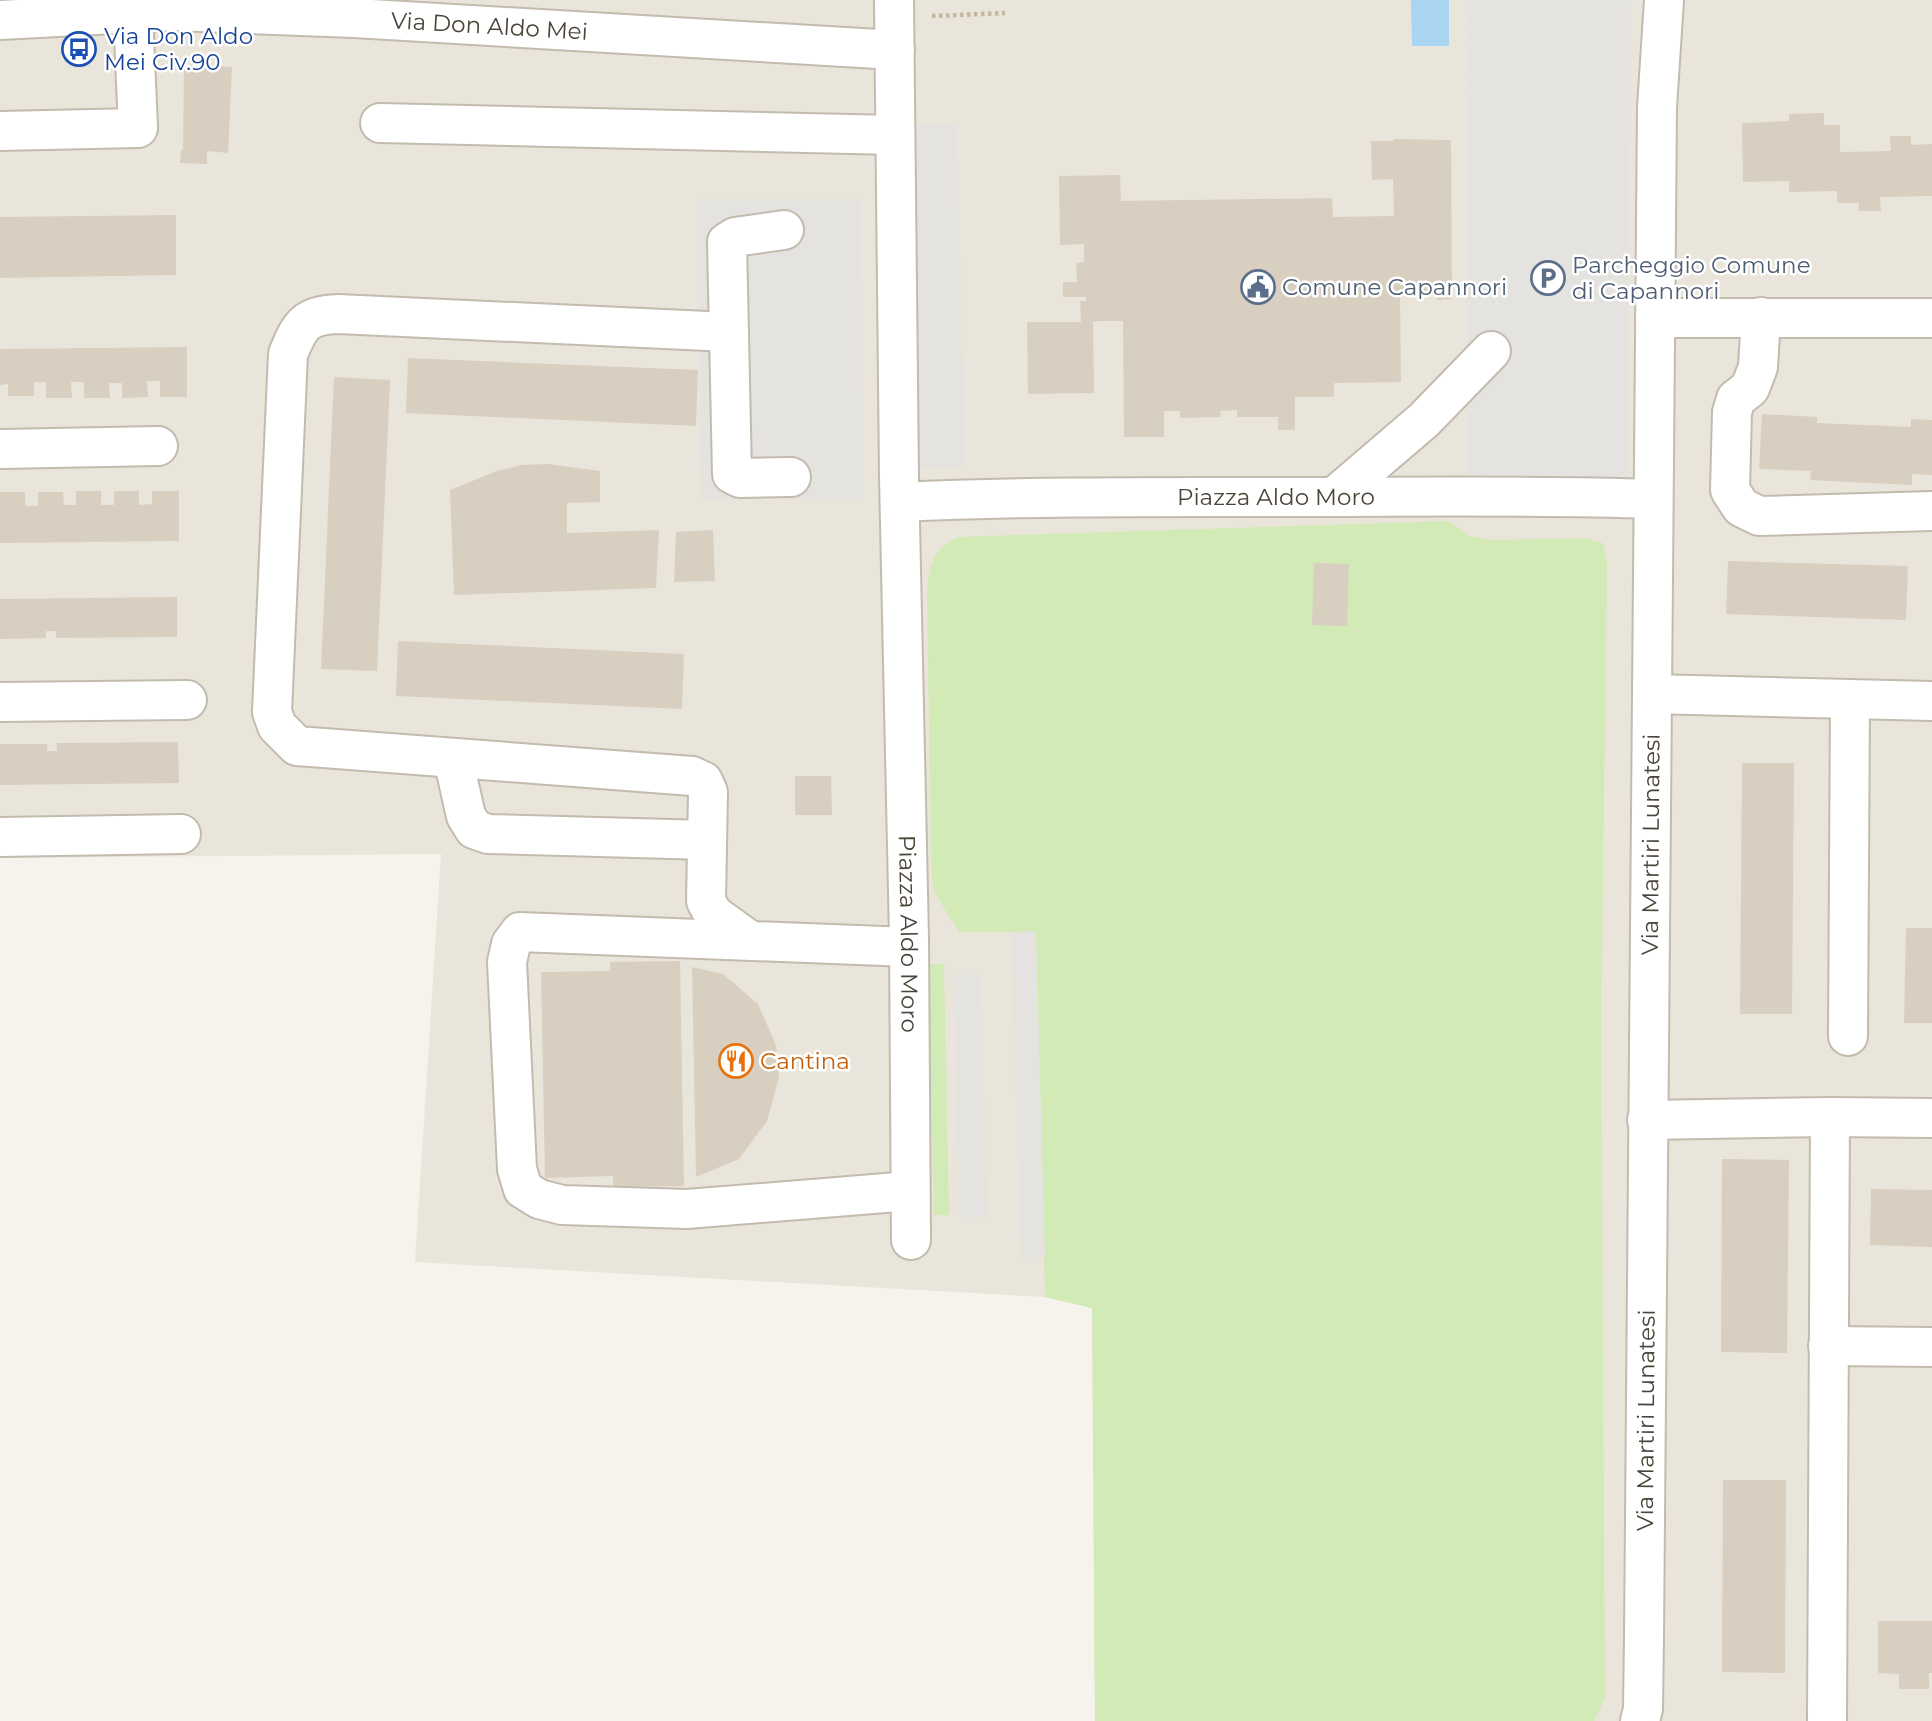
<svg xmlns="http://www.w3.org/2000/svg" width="1932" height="1721" font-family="Montserrat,sans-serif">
  <rect width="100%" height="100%" fill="#f6f3ec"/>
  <path fill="#eae5da" d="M0,0H1932V1721H1095L1092,1308L1045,1297L415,1262L441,854L0,858Z"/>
  <path fill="#d2eab5" d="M1449,521L1470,536L1489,540L1584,538L1603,543L1607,561L1601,1028L1605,1698L1594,1721H1095L1092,1308L1045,1297L1035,932H959L934,892L931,870L927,589C931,561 932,551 958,537Z
    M928,964H944L949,1215H934Z"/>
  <path fill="#e5e3e0" d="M1466,0H1631L1627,478L1467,476Z
    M957,124L965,467L920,468L912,125Z
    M696,199H861L864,498L701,499Z
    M1036,931L1045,1257L1021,1258L1011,932Z
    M981,974L987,1216L960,1218L953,975Z"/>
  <path fill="#a9d4f2" d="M1411,0H1449V46H1412Z"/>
  <path fill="#d8cfc1" d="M184,65L232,67L228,153L207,151V164L180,163L181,150H183Z
    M1824,113V125H1840V152L1891,151L1890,136H1911V145L1932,144V196L1880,197L1881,211H1859V203H1837V191L1789,192V181L1743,182L1742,123L1789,121V114Z
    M1393,139L1451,140L1452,299L1437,300V291L1400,292L1401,382L1334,383V397H1295V430H1278V417H1237V410L1220,411L1221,417L1180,418V411H1164V437H1124L1123,321H1100L1093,322L1094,393L1028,394L1027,322H1081L1080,301H1086V297H1063V282H1077L1076,263L1084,262V244L1060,245L1059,176L1120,175L1121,201L1332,198L1333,217L1394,216L1393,179L1372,180L1371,141H1393Z
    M176,215V275L0,278V217Z
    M187,347V397H160V381H147L148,397L122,398V383H109L110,398H84V382H71L72,398H46V382H34V396H8V384L0,385V349Z
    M408,358L698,370L696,426L406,413Z
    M334,377L390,380L377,671L321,669Z
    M1762,414L1817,417V423L1911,427V419L1932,420V475L1912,474V485L1810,480L1811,471L1759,469Z
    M548,464L600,471V502L567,503V533L659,530L656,588L454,595L450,490L497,471L522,465Z
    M76,491H101V505H114V491H139V505L152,504V491H179V541L0,543V492H25V506H38V492H63L64,505H76Z
    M713,530L715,581L674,582L676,532Z
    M1728,561L1908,566L1906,620L1726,614Z
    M1314,563L1349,564L1347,626L1312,625Z
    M177,597V637L56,638V631H46V638L0,639V599Z
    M398,641L684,654L682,709L396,696Z
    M178,742L179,783L0,785V744H47V751H57V743Z
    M1742,763H1794L1792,1014H1740Z
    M795,776H831L832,815H795Z
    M1906,928H1932V1023H1904Z
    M680,961L684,1186L613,1187V1176L545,1178L541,972L610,971V962Z
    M692,967L723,974L758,1004L776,1045L779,1077L767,1121L739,1159L696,1177Z
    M1722,1159L1789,1160L1787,1353L1721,1352Z
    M1871,1189L1932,1190V1247L1870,1245Z
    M1723,1480H1786L1785,1673L1722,1672Z
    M1878,1621H1932V1673H1929V1689H1899V1674L1878,1673Z"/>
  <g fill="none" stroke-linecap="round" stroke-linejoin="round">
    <g stroke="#c2bbae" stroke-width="42">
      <g id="minor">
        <path id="s1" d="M894,0L899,477L909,938L911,1240"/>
        <path id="s2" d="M0,20L174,11L354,18L895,50"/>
        <path d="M380,123L895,135"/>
        <path d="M0,131L138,128L133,13"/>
        <path d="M784,230L735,237L727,242L732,474L740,478L791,477"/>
        <path d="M1761,317L1758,367L1750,388L1736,399L1732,412L1730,490L1741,507L1759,516L1932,511"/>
        <path d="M1655,318H1932"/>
        <path d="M729,332L338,314C305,315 300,325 288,354L272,712L277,726L297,746L692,776L703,781L708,792L706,901L713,914L749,940"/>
        <path d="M0,449L158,446"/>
        <path d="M1334,497L1424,420L1491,351"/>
        <path id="s3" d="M900,502C1032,496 1165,497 1298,497C1416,497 1535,495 1653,499"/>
        <path d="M1652,694L1932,701"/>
        <path d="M0,702L187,700"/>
        <path d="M453,758L466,816L474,829L488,834L707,840"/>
        <path d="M0,837L181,834"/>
        <path d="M909,947L520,932L511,944L507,962L517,1169L523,1189L539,1199L562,1205L687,1209L910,1191"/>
        <path d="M1848,1036L1850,700"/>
        <path d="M1647,1120L1830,1117L1932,1118"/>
        <path d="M1828,1346L1932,1347"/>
        <path id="s4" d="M1640,1721L1643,1709L1644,1637L1657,107L1664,0"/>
        <path d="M1827,1721L1830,1117"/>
      </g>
    </g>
    <path stroke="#c4b79f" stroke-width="4.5" stroke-dasharray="3.5 3.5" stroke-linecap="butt" d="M932,16L1005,13"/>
    <use href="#minor" stroke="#fff" stroke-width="38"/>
  </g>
  <defs>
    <g id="bus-ring" transform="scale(1.75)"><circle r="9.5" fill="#fff" stroke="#1a4fb4" stroke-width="1.5"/><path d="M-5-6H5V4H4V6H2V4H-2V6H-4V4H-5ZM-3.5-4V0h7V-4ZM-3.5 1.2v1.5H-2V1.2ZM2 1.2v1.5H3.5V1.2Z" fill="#1a4fb4"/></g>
    <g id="parking-ring" transform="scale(1.75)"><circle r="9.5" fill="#fff" stroke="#5c6f8a" stroke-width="1.5"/><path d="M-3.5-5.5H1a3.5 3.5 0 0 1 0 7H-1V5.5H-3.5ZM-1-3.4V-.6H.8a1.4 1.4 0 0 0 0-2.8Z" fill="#5c6f8a"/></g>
    <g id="civic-ring" transform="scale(1.75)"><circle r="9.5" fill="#fff" stroke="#5c6f8a" stroke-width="1.5"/><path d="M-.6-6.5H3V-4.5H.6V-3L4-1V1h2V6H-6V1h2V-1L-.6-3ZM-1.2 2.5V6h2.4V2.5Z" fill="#5c6f8a"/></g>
    <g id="restaurant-ring" transform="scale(1.75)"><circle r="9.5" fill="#fff" stroke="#e8710a" stroke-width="1.5"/><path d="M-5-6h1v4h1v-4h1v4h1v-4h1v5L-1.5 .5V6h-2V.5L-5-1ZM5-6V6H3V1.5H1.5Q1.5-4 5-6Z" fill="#e8710a"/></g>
  </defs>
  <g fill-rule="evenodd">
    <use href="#bus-ring" x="79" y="49"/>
    <use href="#parking-ring" x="1548" y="278"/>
    <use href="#civic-ring" x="1258" y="287"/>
    <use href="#restaurant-ring" x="736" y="1061"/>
  </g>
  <g text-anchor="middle" stroke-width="5" stroke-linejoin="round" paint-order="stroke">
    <g font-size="23" fill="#4b4439" stroke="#fff">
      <text dy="8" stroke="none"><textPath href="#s2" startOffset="490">Via Don Aldo Mei</textPath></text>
      <text dy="8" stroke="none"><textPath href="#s3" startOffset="376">Piazza Aldo Moro</textPath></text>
      <text dy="8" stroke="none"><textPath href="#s4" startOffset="877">Via Martiri Lunatesi</textPath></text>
      <text dy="8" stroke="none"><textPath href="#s1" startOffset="934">Piazza Aldo Moro</textPath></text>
      <text dy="8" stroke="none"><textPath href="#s4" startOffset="301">Via Martiri Lunatesi</textPath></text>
    </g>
    <g font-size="23" fill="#164399" stroke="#fff" text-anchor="start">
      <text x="104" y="44">Via Don Aldo<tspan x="104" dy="26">Mei Civ.90</tspan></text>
    </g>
    <g font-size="23" fill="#4e5e75" stroke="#fff" text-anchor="start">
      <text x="1572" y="273">Parcheggio Comune<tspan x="1572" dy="26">di Capannori</tspan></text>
      <text x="1282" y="295">Comune Capannori</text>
    </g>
    <g font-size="23" fill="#c56008" stroke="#fff" text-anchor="start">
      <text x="760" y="1069">Cantina</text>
    </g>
  </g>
</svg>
